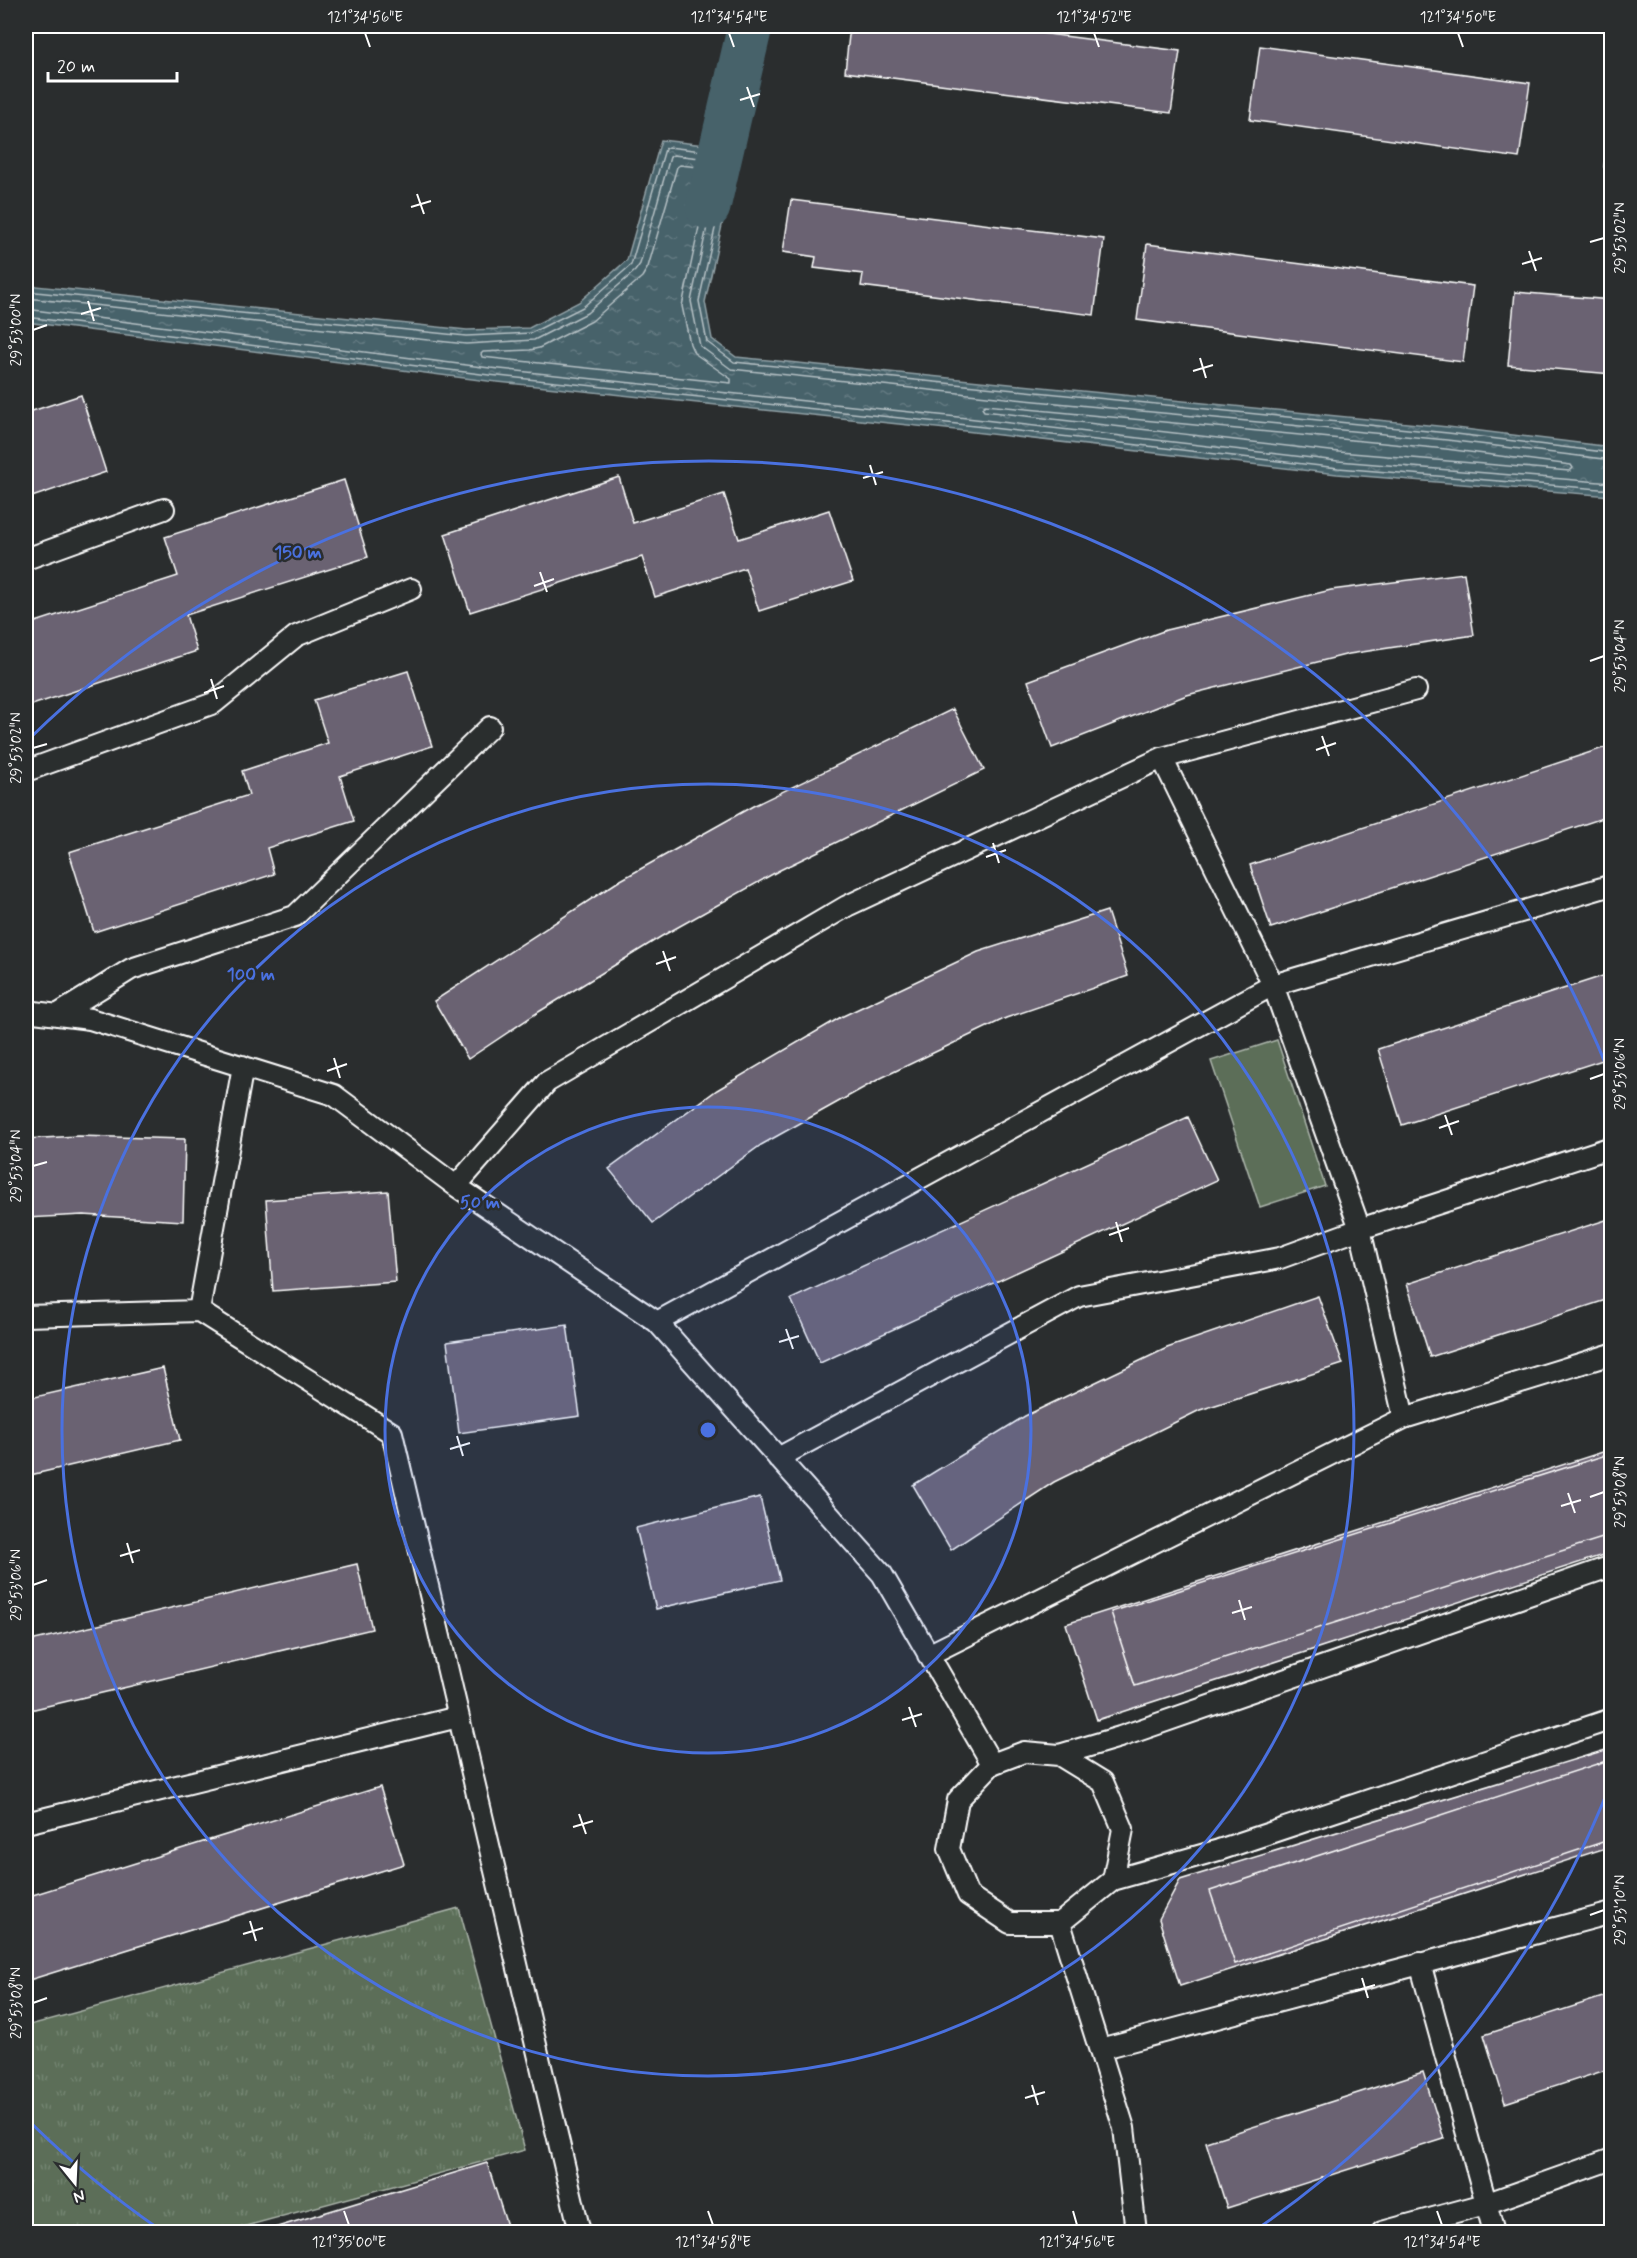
<svg xmlns="http://www.w3.org/2000/svg" width="1637" height="2258" font-family="Mynerve,sans-serif">
  <defs>
    <pattern id="park-tufts" width="24" height="20" patternUnits="userSpaceOnUse" patternTransform="scale(1.5)"><rect width="24" height="20" fill="#5b6e58"/><path d="M3 7l-1-3M5 7V3M7 7l1-3M15 17l-1-3M17 17v-4M19 17l1-3" fill="none" stroke="#748471"/></pattern>
    <pattern id="water-ripples" width="26" height="14" patternUnits="userSpaceOnUse" patternTransform="scale(1.5)"><rect width="26" height="14" fill="#47626b"/><path d="M2 4q2-2 4 0t4 0M15 11q2-2 4 0t4 0" fill="none" stroke="#637a81"/></pattern>
  </defs>
  <rect width="100%" height="100%" fill="#2a2d2e"/>
  <filter id="ink" filterUnits="userSpaceOnUse"><feTurbulence type="fractalNoise" baseFrequency=".0167" numOctaves="2"/><feDisplacementMap in="SourceGraphic" scale="12" xChannelSelector="R" yChannelSelector="G"/><feConvolveMatrix kernelMatrix="1 2 1 2 8 2 1 2 1" color-interpolation-filters="sRGB"/></filter>
  <g filter="url(#ink)">
    <path fill="url(#park-tufts)" stroke="#adb6ac" stroke-width="1.5" d="M459,1908L525,2150L224,2232H26V2026Z"/>
    <path fill="#5b6e58" stroke="#adb6ac" stroke-width="1.5" d="M1277,1040L1325,1186L1260,1207L1211,1061Z"/>
    <path fill="url(#water-ripples)" stroke="#91a1a6" stroke-width="1.5" d="M661,140L739,149L705,302L712,339L736,357L1448,427L1611,447V496L1337,474L956,430L488,381L26,322V285L467,330L529,328L579,302L627,260Z"/>
    <g fill="none" stroke-linecap="round" stroke-linejoin="round">
      <path stroke="#b5c0c4" stroke-width="1.5" d="M680,165L708,168L711,171L682,306L690,344L694,353L731,379V383L482,357L481,354L483,352L530,350L539,348L592,321L642,277L648,267L677,167Z
        M26,291L466,336L531,333L583,307L631,265L665,149L668,147L728,154L731,156L699,301L707,342L734,362L1448,433L1612,453
        M26,298L466,344L534,340L587,313L635,271L640,264L670,157L673,155L719,160L721,162L691,301L700,346L731,369L1025,400L1447,440L1612,460
        M26,309L490,368L958,417L1338,461L1612,483
        M26,317L489,375L957,424L1338,468L1612,490
        M985,405L1446,449L1571,465L1573,468L1570,471L1339,452L984,411L982,408Z"/>
      <path stroke="#47626b" stroke-width="45" d="M708,207L750,26"/>
    </g>
    <path fill="#6a6272" stroke="#fff" stroke-width="1.5" d="M850,26H985L1180,51L1171,113L845,72Z
      M1260,46L1530,83L1519,158L1250,120Z
      M1612,103V168L1604,167Z
      M791,200L1104,239L1094,315L861,286L863,274L814,268L816,257L783,252Z
      M1147,244L1473,286L1463,362L1137,320Z
      M1515,292L1612,300V374L1508,365Z
      M81,395L106,472L26,499V413Z
      M619,477L633,523L724,494L739,539L829,510L853,581L759,611L745,568L655,597L642,557L470,612L445,534Z
      M344,480L368,557L186,615L197,651L26,707V625L178,576L165,537Z
      M1464,573L1474,635L1349,654L1187,695L1052,748L1028,681L1166,630L1331,590Z
      M408,671L432,746L340,776L354,821L267,848L274,874L94,932L69,852L249,795L242,771L328,743L314,700Z
      M953,709L984,770L780,870L662,936L537,1013L468,1059L434,1001L619,881L753,806Z
      M1612,745V815L1271,928L1250,865Z
      M1107,911L1128,976L1006,1018L881,1078L761,1145L653,1223L609,1169L717,1090L841,1017L978,952Z
      M1612,973V1057L1402,1125L1378,1049Z
      M1188,1117L1217,1180L820,1363L791,1299Z
      M78,1136L185,1139L183,1221L83,1215L26,1218V1139Z
      M388,1191L396,1282L273,1291L266,1200Z
      M1612,1218V1298L1430,1357L1407,1284Z
      M1318,1296L1343,1364L1200,1410L1054,1482L951,1550L913,1485L1025,1416L1167,1348Z
      M567,1325L580,1416L459,1433L447,1342Z
      M163,1368L180,1440L26,1476V1399Z
      M1612,1449V1552L1097,1720L1066,1624Z
      M1612,1453V1535L1135,1686L1111,1612Z
      M760,1497L780,1580L656,1609L636,1528Z
      M357,1564L372,1629L26,1711V1642Z
      M1612,1748V1846L1180,1986L1159,1919L1180,1880Z
      M1612,1759V1839L1235,1964L1210,1891Z
      M380,1787L404,1864L26,1981V1897Z
      M1612,1994V2068L1505,2103L1484,2035Z
      M1423,2072L1444,2139L1227,2208L1206,2142Z
      M487,2163L509,2232H261Z"/>
    <g fill="none" stroke-linecap="round" stroke-linejoin="round">
      <g stroke="#fff" stroke-width="24">
        <path id="service" d="M26,559L164,509
          M1162,758L1273,985L1360,1229L1404,1418
          M26,771L214,703L296,636L411,589
          M26,1011L90,1019L334,1095L456,1186L657,1322L882,1574L992,1764
          M57,1015L131,969L295,916L490,727
          M243,1066L199,1311L392,1433L580,2232
          M456,1186L547,1082L847,906L1162,758L1416,690
          M26,1316L199,1311
          M657,1322L1273,985L1612,885
          M778,1458L1079,1296L1280,1258L1360,1229L1612,1147
          M928,1655L1404,1418L1612,1354
          M1024,1752L1059,1755L1103,1782L1123,1829L1113,1880L1060,1923H1010L968,1895L949,1849L958,1800L992,1764Z
          M1059,1755L1120,1737L1612,1566
          M26,1823L458,1717
          M1113,1880L1219,1850L1612,1719
          M1060,1923L1124,2128L1136,2232
          M1420,1963L1494,2232
          M1100,2049L1612,1913
          M1382,2232L1485,2204L1612,2159"/>
      </g>
      <use href="#service" stroke="#2a2d2e" stroke-width="20"/>
    </g>
  </g>
  <path fill="none" stroke="#fff" stroke-width="2" d="M365,33L370,47M729,33L734,47M1094,33L1099,47M1458,33L1463,47M747,87L754,107M740,100L760,94M417,194L424,214M411,207L431,201M1590,242L1604,238M1529,251L1536,271M1522,264L1542,258M88,301L94,321M81,314L101,308M33,330L47,325M1200,358L1206,378M1193,371L1213,365M870,465L876,485M863,478L883,472M540,572L547,592M534,586L554,579M1590,661L1604,656M211,679L217,699M204,693L224,686M1322,736L1329,756M33,748L47,744M1316,750L1336,743M993,843L999,863M986,857L1006,850M663,951L670,971M656,964L676,957M334,1058L340,1078M327,1071L347,1064M1590,1079L1604,1074M1445,1115L1452,1135M1439,1128L1459,1121M33,1166L47,1162M1116,1222L1122,1242M1109,1235L1129,1228M786,1329L793,1349M779,1342L799,1336M457,1436L463,1456M450,1449L470,1443M1568,1493L1575,1513M1590,1497L1604,1492M1561,1506L1581,1500M127,1543L133,1563M120,1556L140,1550M33,1585L47,1580M1239,1600L1245,1620M1232,1613L1252,1607M909,1707L916,1727M902,1720L922,1714M579,1814L586,1834M573,1827L593,1821M1590,1915L1604,1910M250,1921L256,1941M243,1934L263,1928M1362,1978L1368,1998M1355,1991L1375,1985M33,2003L47,1998M1032,2085L1038,2105M1025,2098L1045,2092M344,2211L349,2225M708,2211L713,2225M1073,2211L1077,2225M1437,2211L1442,2225"/>
  <circle cx="708" cy="1430" r="323" fill="#4a71e0" fill-opacity=".12"/>
  <g fill="none" stroke="#4a71e0" stroke-width="3">
    <circle cx="708" cy="1430" r="323"/>
    <circle cx="708" cy="1430" r="646"/>
    <path d="M1610 1785A969 969 0 0 1 1257 2229M159 2229A969 969 0 0 1 29 2121M29 739A969 969 0 0 1 1610 1075"/>
  </g>
  <circle cx="708" cy="1430" r="9" fill="#4a71e0" stroke="#2a2d2e" stroke-width="3"/>
  <g font-size="18" text-anchor="middle" font-weight="bold" fill="#4a71e0" stroke="#2a2d2e" stroke-width="5" stroke-linejoin="round" paint-order="stroke">
    <text x="298" y="558">150 m</text>
    <text x="251" y="980">100 m</text>
    <text x="480" y="1208">50 m</text>
  </g>
  <rect width="1637" height="2258" fill="none" stroke="#2a2d2e" stroke-width="66"/>
  <g transform="translate(75 2183) rotate(162)" stroke="#2a2d2e" stroke-width="4.5" paint-order="stroke">
  <path d="M0-4.5L10 22L0 15L-10 22Z" fill="#ffffff"/>
  <text y="-9" font-size="16" font-weight="bold" text-anchor="middle" fill="#ffffff">N</text>
  </g>
  <path d="M48 72v9h129v-9" fill="none" stroke="#ffffff" stroke-width="3"/>
  <text x="57" y="72" font-size="18" fill="#ffffff" stroke="#2a2d2e" stroke-width="4.5" paint-order="stroke">20 m</text>
  <rect x="33" y="33" width="1571" height="2192" fill="none" stroke="#fff" stroke-width="2"/>
  <g font-size="15" text-anchor="middle" fill="#fff">
    <text x="365" y="22">121°34'56"E</text>
    <text x="729" y="22">121°34'54"E</text>
    <text x="1094" y="22">121°34'52"E</text>
    <text x="1458" y="22">121°34'50"E</text>
    <text transform="translate(1620 238) rotate(-90)" y="5">29°53'02"N</text>
    <text transform="translate(16 330) rotate(-90)" y="5">29°53'00"N</text>
    <text transform="translate(1620 656) rotate(-90)" y="5">29°53'04"N</text>
    <text transform="translate(16 748) rotate(-90)" y="5">29°53'02"N</text>
    <text transform="translate(1620 1074) rotate(-90)" y="5">29°53'06"N</text>
    <text transform="translate(16 1166) rotate(-90)" y="5">29°53'04"N</text>
    <text transform="translate(1620 1492) rotate(-90)" y="5">29°53'08"N</text>
    <text transform="translate(16 1585) rotate(-90)" y="5">29°53'06"N</text>
    <text transform="translate(1620 1910) rotate(-90)" y="5">29°53'10"N</text>
    <text transform="translate(16 2003) rotate(-90)" y="5">29°53'08"N</text>
    <text x="349" y="2247">121°35'00"E</text>
    <text x="713" y="2247">121°34'58"E</text>
    <text x="1077" y="2247">121°34'56"E</text>
    <text x="1442" y="2247">121°34'54"E</text>
  </g>
</svg>
